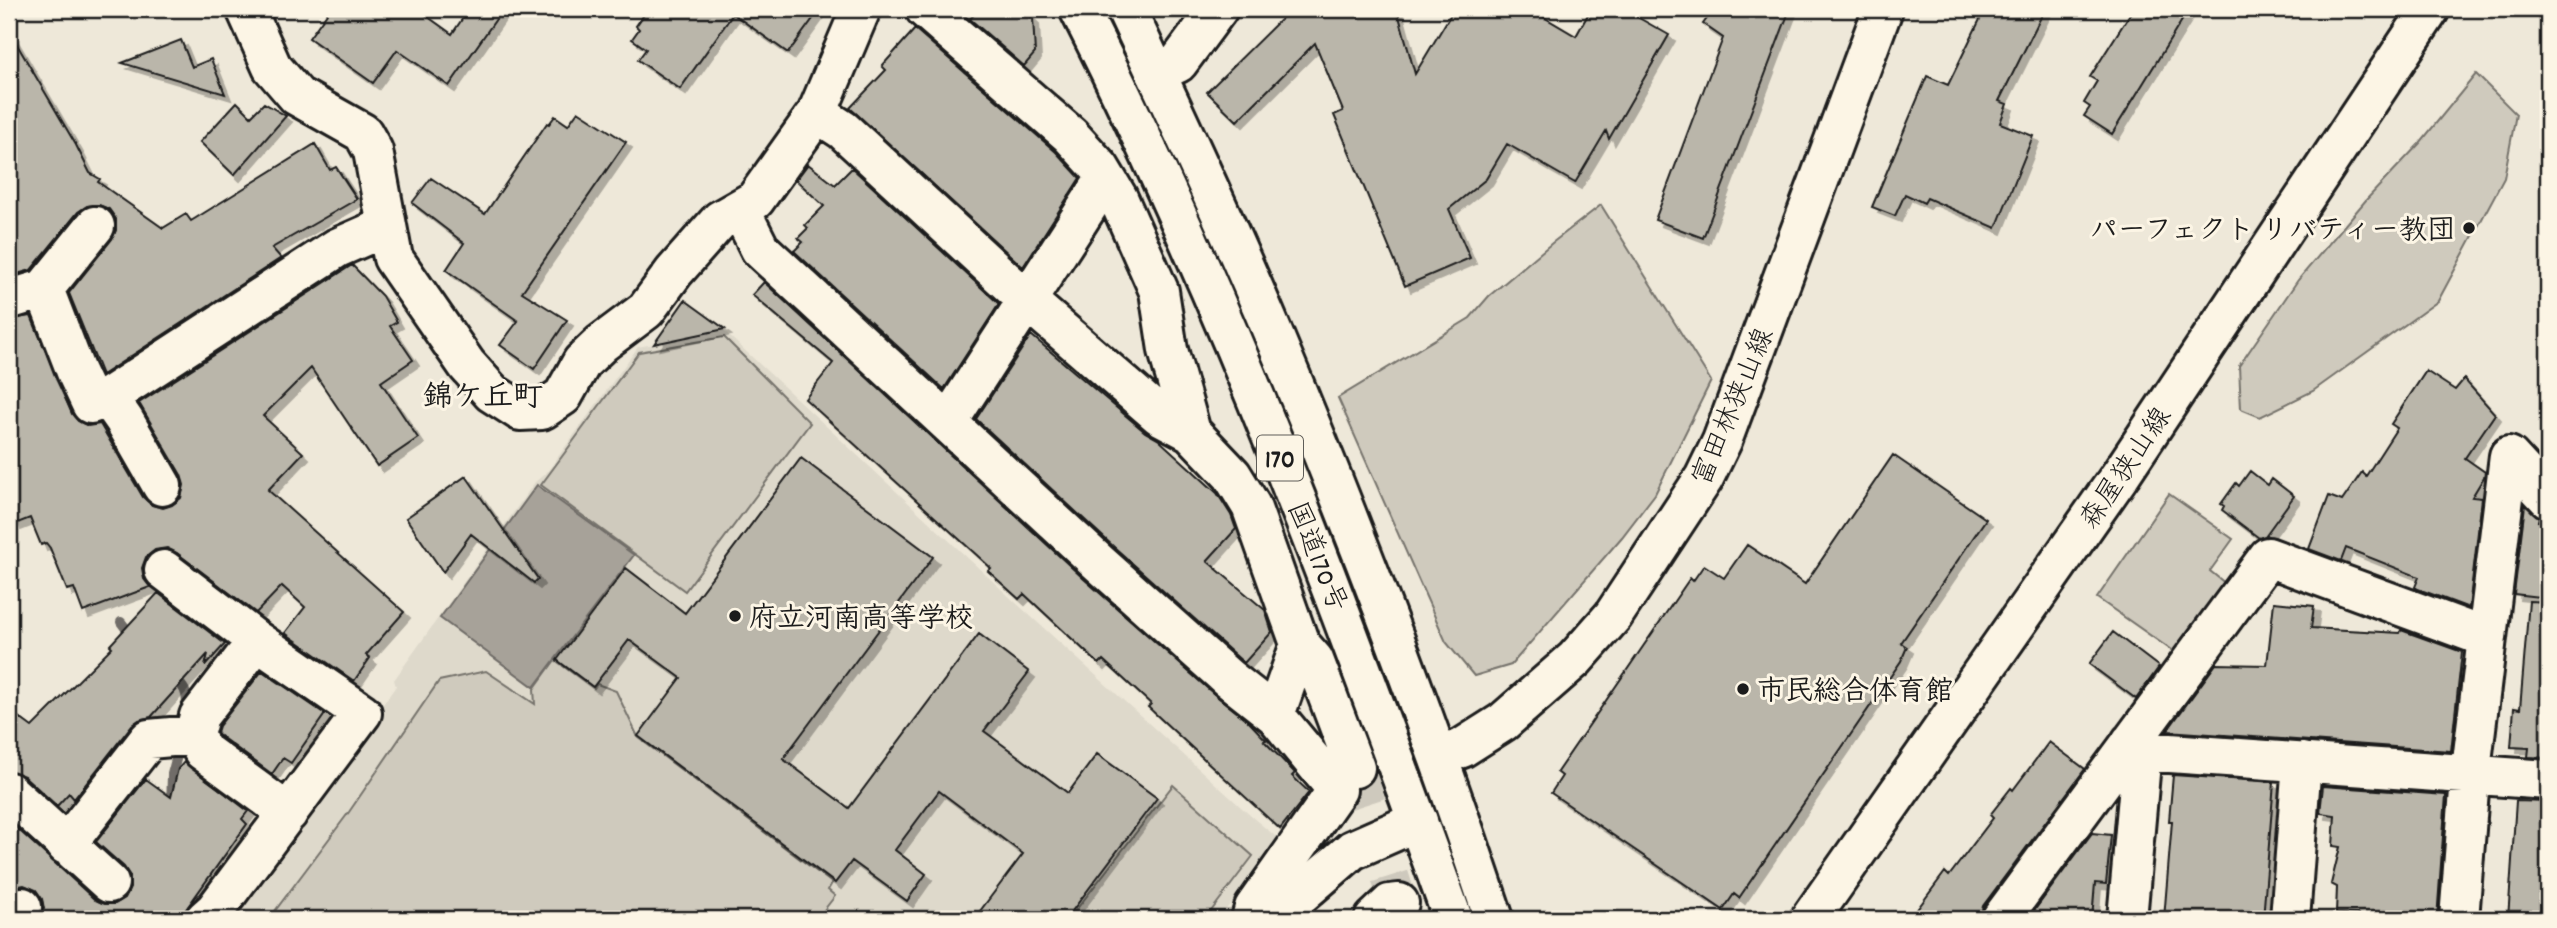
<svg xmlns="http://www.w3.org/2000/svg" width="2557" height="928" font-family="Dekko,'Klee One',sans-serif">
  <defs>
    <filter id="shadow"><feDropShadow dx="6" dy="6" stdDeviation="0" flood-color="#0004"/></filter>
  </defs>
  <rect width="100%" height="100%" fill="#eee8d9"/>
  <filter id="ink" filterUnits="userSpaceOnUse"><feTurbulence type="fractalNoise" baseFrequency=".0143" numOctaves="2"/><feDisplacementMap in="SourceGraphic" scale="14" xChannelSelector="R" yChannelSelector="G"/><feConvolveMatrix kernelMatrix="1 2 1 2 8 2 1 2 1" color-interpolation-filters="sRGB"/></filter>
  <g filter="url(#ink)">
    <path fill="#ded9cb" d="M724,331L1015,602L1252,817L1280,840L1224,912L1223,919H229L396,686L394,680L535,482L547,472L638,347Z"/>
    <path fill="#cfcabd" stroke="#76736c" stroke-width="2" d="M2476,74L2516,114L2504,178L2438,301L2313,391L2260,417L2241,409L2239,366L2298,280L2366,200L2420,143Z
      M1601,205L1711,381L1655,494L1622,537L1511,665L1474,676L1446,642L1338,398L1470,318L1489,296L1552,243Z
      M724,337L810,423L685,591L541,485L639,352Z
      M2169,494L2233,539L2210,571L2226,584L2177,654L2097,598Z
      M555,660L594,688L597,684L616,691L638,737L832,883L828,890L835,896L817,919H269L349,812L439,681L486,671L535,704L534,689Z
      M1173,785L1253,856L1205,919H1069Z"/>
    <path fill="#a7a299" stroke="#6f6c67" stroke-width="2" d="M537,485L634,555L534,687L440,618Z"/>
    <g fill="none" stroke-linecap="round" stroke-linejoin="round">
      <path stroke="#6f6c67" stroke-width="10" d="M121,622L133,638
        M172,675C184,687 189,692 186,710
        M171,809L172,774L180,745"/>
    </g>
    <path fill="#bab6aa" stroke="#1c1c1c" stroke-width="2" filter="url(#shadow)" d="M330,9H417L452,34L469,9H503L449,86L397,50L373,83L309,38Z
      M648,9H820L788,53L733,14L680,89L638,60L646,49L632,39L639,29L636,26Z
      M979,9H1023L1033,18L1035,53L1024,66L970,19Z
      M1291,9H1397L1415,74L1454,9H1530L1576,36L1591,9H1623L1669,35L1609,139L1606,131L1575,183L1507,144L1486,179L1449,209L1470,258L1405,286L1334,115L1343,111L1315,43L1237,121L1207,92Z
      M1714,9H1790L1703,238L1655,220L1723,38L1703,24Z
      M1985,9H2045L1999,101L2007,104L2000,123L2033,136L1996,228L1927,198L1924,203L1905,194L1895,216L1872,207L1927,76L1948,85Z
      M2133,9H2189L2112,134L2084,116L2090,107L2084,103L2097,81L2090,77Z
      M915,29L1056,152L1080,178L1023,267L850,108L886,70L882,66Z
      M9,31L76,145L90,173L100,179L98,182L163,228L186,214L191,221L315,144L330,170L336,167L357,199L272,248L281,258L102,375L69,293L112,239L116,230V219L109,209L99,205L87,206L78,212L31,270L17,274L11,270L14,266L9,262Z
      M181,40L192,67L211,59L225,94L122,63Z
      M237,102L251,116L264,103L286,116L234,175L200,142Z
      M578,111L626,142L522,292L567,320L534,369L500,345L518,321L446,270L464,243L412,203L431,178L485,214L547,123L549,124L555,116L568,125Z
      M808,164L835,185L852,168L999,304L944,389L794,251L803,242L798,238L808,228L805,225L824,206L796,180Z
      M352,265L382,296L397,322L390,326L413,360L381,382L418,438L377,466L311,368L263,416L303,453L268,490L404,612L366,655L370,658L354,681L285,633L305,607L282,586L256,613L177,553L167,548L155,550L146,557L142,568L144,579L150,587L83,612L74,588L67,590L50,548L46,543L41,545L30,518L15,524L9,502V319L31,316L72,414L78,421L88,426L100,424L143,497L152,505L163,508L172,505L181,498L184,485L181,475L139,403Z
      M764,282L1084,579L1214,694L1248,721L1266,740L1264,741L1295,773L1292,776L1309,792L1280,829L1162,720L1148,707L1151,704L1103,660L1099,664L1024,594L1019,599L988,571L991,568L805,399L833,363L752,295Z
      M685,300L725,329L654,344Z
      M1031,335L1145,432L1159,440L1217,493L1231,515L1236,529L1207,561L1265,610L1272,632L1244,663L1114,547L976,419Z
      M2426,371L2455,390L2464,379L2495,414L2465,458L2485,472L2484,477L2472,497L2482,498L2469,608L2418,589L2415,587L2419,577L2346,548L2341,561L2309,549L2329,496L2342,501L2362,472L2366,476L2397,428L2391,424Z
      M1893,455L1986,519L1901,643L1907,647L1901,661L1739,898L1734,894L1723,910L1551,793L1562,776L1557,772L1690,578L1693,581L1704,565L1724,578L1747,545L1805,584Z
      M801,458L933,557L783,759L849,808L979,634L1029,672L984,731L1068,793L1097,754L1157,798L1066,919H974L1023,854L939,791L895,850L926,874L907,901L852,861L835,883L638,736L681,678L629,640L593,687L557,660L626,568L685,613Z
      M2250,471L2268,485L2272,479L2294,496L2265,536L2259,538L2222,510L2224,506L2221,504L2236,483L2239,486Z
      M466,476L538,579L534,583L471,534L443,572L406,518Z
      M2525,505L2539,517L2538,521L2548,522V598L2514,594Z
      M158,593L225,644L205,666L208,654L151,717L139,720L132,725L74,799L69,793L57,806L24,776L9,771V710L32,727L112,647L110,645Z
      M2529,601L2548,602V758L2528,757L2529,748L2511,747L2514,708L2520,709Z
      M2274,602L2314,606L2311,628L2400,633L2401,630L2462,652L2451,751L2167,731L2216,664L2267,665Z
      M2113,632L2159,667L2136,699L2089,664Z
      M262,671L325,714L291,763L283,758L272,774L220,736L217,732L219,726Z
      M2049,742L2085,769L1983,906L1980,919H1910L1945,872L1949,876L1993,818L1990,815L2011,788L2013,790Z
      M184,762L248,811L242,819L247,824L179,919H44L41,917L44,909L42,899L36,890L24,885L14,887L9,890V821L95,900L105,904H115L125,898L130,888V876L124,867L96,842L146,779L171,797L178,769Z
      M2173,775L2274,782L2263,919H2164L2172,821H2169Z
      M2323,786L2446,795L2437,919H2357L2358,914L2336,913L2337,887L2331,884L2340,847L2333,846L2335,815L2320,813Z
      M2516,801L2548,802V876H2545L2542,919H2508Z
      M2092,833L2111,835L2106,884L2095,883L2092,919H2028Z"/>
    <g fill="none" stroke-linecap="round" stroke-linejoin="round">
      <path stroke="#cec9bd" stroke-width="38" stroke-dasharray="38 19" stroke-linecap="butt" d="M1355,768L1395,892"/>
      <g stroke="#1c1c1c" stroke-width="44">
        <path id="minor" d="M246,9L272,67L297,96L363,133L373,151L393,258L467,365L492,393L520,411L542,410L563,396L582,362L602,343L646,310L674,272L720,220L755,200L817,113L861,9
          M925,9L1070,135L1100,168L1118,198L1159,291L1168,350L1191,432
          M1156,73L1178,63L1218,9
          M817,113L843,130L1030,303L1159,415L1191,432L1232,475L1251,506L1300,644L1314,660L1355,768
          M740,209L760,249L1099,563L1228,678L1275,715L1337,790L1254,908L1251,919
          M44,289L76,372L91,404L108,397L337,248L387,226
          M14,298L44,289L95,226
          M108,397L124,420L162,486
          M949,421L1106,178
          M164,570L257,641L362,713L215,910L205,919
          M257,641L199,716L194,735L203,751L288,813
          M1275,715L1300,644
          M2131,742L2142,751L2548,780
          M9,792L109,883
          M66,845L149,739L194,735
          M13,919L22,907
          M1374,919L1390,904L1399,903
          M2001,919L2268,557L2487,638
          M2127,919L2142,751
          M2290,919L2302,762
          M2459,919L2470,778L2509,456L2548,498"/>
      </g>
      <g stroke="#1c1c1c" stroke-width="44">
        <path id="major" d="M1440,756L1462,748L1503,722L1575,659L1613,616L1704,478L1722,441L1883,9
          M1278,919L1300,895L1352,850L1418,821
          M1810,919L2121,474L2430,9"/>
      </g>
      <g stroke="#1c1c1c" stroke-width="44">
        <path id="highway" d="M1079,9C1228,302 1342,611 1453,919
          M1126,9C1176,116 1226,222 1272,331C1353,524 1428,720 1494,919"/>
      </g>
      <use href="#minor" stroke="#fcf5e5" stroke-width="38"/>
      <use href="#major" stroke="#fcf5e5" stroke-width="38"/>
      <use href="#highway" stroke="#fcf5e5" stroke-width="38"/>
    </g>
  </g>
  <g fill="#1c1c1c" stroke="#fcf5e5" stroke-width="2.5">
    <circle cx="2469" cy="228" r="7"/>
    <circle cx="735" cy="616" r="7"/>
    <circle cx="1743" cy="689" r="7"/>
  </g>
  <g text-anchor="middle" stroke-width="6" stroke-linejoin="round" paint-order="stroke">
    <rect fill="#fcf5e5" stroke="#5f5d58" stroke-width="2" x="1257" y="435.5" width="46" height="45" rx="5"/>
    <g font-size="26" font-weight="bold" fill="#1c1c1c">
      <text x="1280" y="467">170</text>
    </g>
    <g font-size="28" font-weight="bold" fill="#1c1c1c" stroke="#fcf5e5" text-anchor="start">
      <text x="2455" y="238" text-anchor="end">パーフェクト リバティー教団</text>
      <text x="749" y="626">府立河南高等学校</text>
      <text x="1757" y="699">市民総合体育館</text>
    </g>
    <g font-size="28" fill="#1c1c1c" stroke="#fcf5e5">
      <text transform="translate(1731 406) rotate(-67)" y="10">富田林狭山線</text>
      <text transform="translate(2124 467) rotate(-56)" y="10">森屋狭山線</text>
      <text transform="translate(1319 556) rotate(68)" y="10">国道170号</text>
    </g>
    <g font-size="30" font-weight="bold" fill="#1c1c1c" stroke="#fcf5e5">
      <text x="483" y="405">錦ケ丘町</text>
    </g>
  </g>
  <rect width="2557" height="928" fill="none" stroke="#fcf5e5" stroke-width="35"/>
  <rect x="18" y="18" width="2522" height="893" fill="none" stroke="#1c1c1c" stroke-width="2.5" filter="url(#ink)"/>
</svg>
